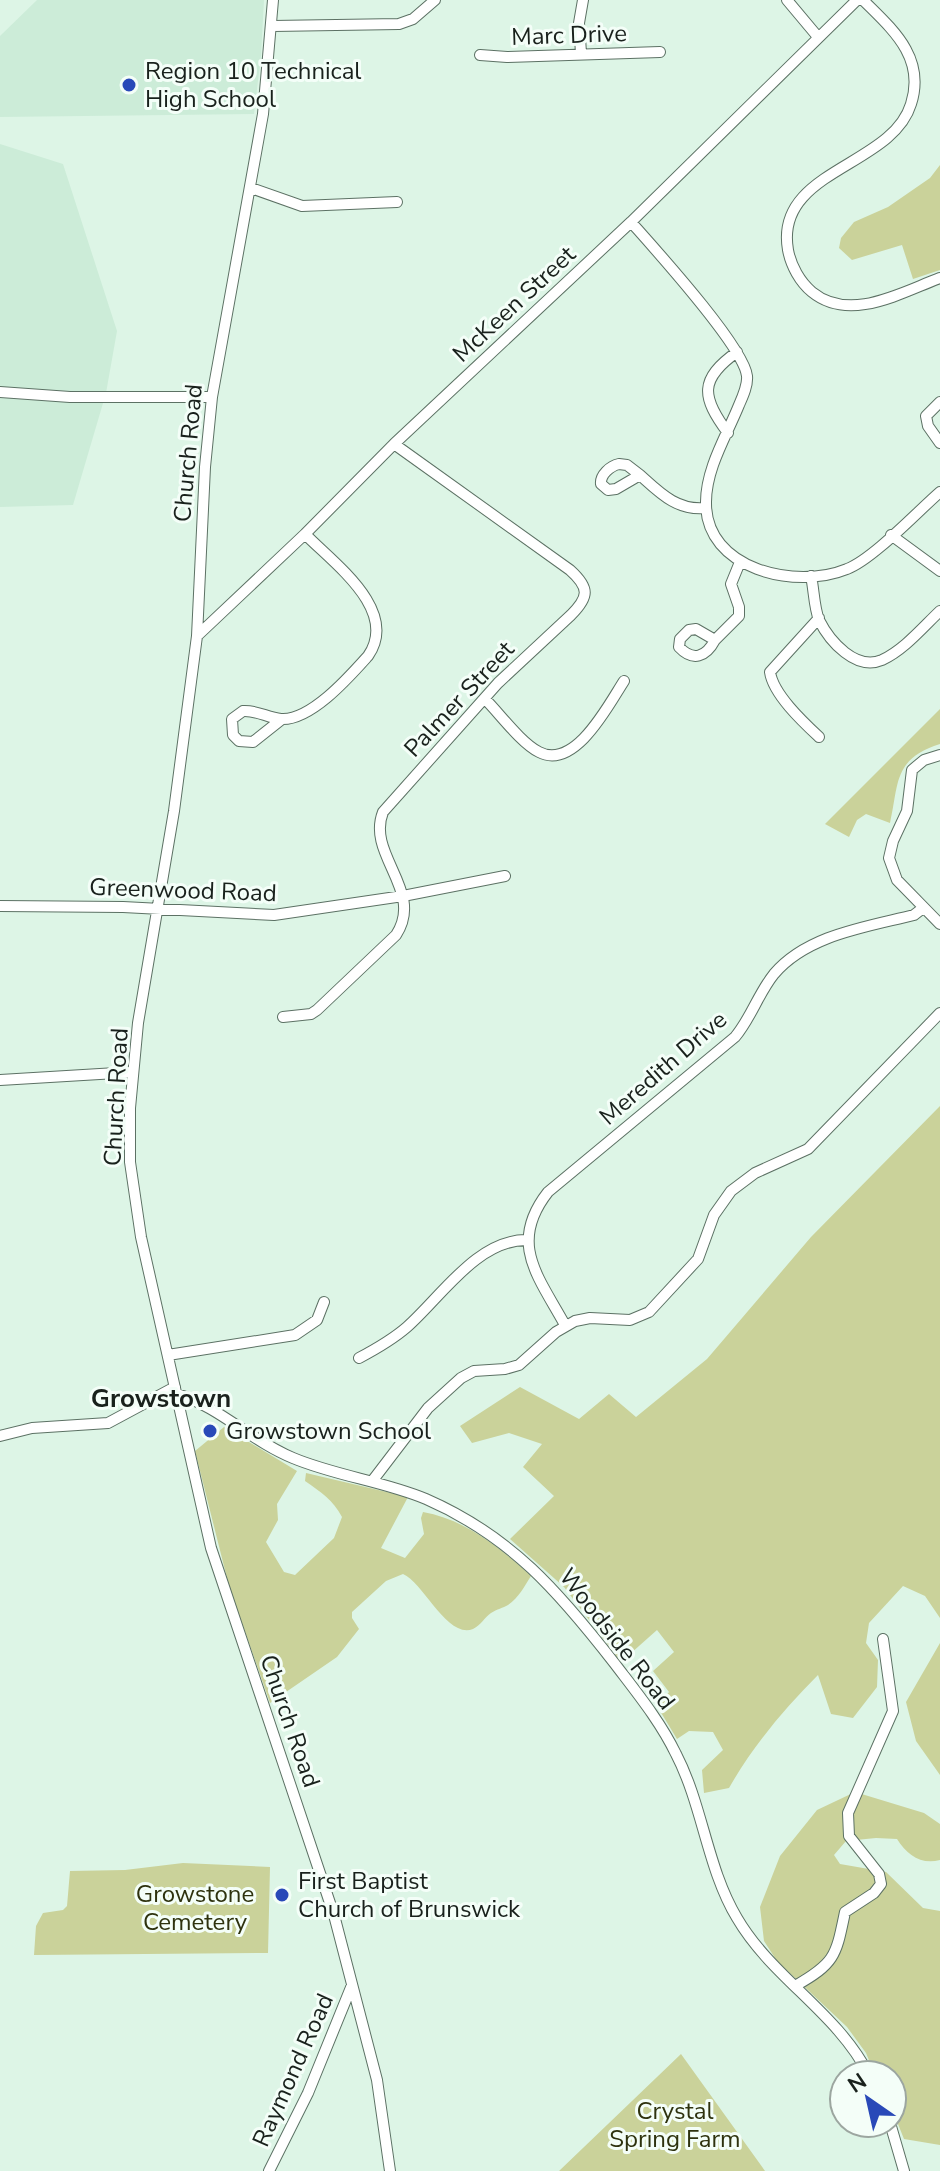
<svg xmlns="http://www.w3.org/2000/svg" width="940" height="2171" font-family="'Nunito Sans',sans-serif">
  <rect width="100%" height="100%" fill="#ddf5e6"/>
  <path fill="#ccecd8" d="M37,0H264L261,56L254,114L0,117V36Z
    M0,144L63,164L117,331L106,393L73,505L0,507Z"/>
  <path fill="#cad29a" d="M940,165V270L913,279L902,245L852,260L839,248L841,238L854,222L888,207L930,178Z
    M940,709V744C893,759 899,783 890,823L866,814L857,820L849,837L825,824Z
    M940,1106V1618L925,1596L903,1586L869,1623L866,1643L878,1660L877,1687L853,1718L831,1714L818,1675C784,1709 753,1746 729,1788L704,1793L702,1770L723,1750L713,1732L689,1731L677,1739L657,1706L669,1692L653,1671L674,1652L657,1630L621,1662L564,1587L510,1539L554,1496L523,1467L542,1444L509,1433L472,1443L460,1426L520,1387L579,1419L609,1394L636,1417L707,1359L811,1237Z
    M224,1427L297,1471L277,1504L278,1520L266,1542L284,1572L295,1575L334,1538L342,1517C333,1500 321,1492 305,1481L306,1473L408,1497L381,1548L405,1558L424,1534L421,1518L423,1512C464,1519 501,1548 531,1576C524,1587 519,1597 508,1605C503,1608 497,1609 491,1613C485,1617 480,1626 473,1629C447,1639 424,1583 403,1574L386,1581L352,1612V1618L359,1629L337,1657L270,1703L229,1586L195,1451Z
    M940,1643V1775L916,1741L906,1702Z
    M855,1792L924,1813L940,1824V1860C921,1865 907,1855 897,1839L876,1838L846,1841L834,1855L840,1864L886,1872L923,1908L940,1911V2145L904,2139L892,2109V2075H875L866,2053L847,2027L777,1961L764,1941L760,1907L780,1856L817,1810Z
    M183,1863L270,1867L268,1953L34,1955L36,1926L43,1913L63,1910L67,1906L70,1871L125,1870Z
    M681,2054L765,2171H559Z"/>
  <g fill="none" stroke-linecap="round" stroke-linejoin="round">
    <g stroke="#5c7164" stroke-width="12">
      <path id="minor" d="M273,0L263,114L212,397L205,467L197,636L174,811L138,1023L130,1108V1162L141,1237L211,1548L334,1915L377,2080L390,2171
        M787,0L818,37
        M863,0C892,29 926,57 911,104C892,167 774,170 788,250C791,266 800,282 812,292C850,323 902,292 940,278
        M273,26L399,24L413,19L435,0
        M581,53L579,23L583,0
        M480,55L507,57L660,52
        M251,188L302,206L397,202
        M631,222C654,248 744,347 747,376C748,385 743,396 739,405C727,435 706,468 706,502C705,570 796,590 847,569C873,559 917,512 940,492
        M0,392L70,397H212
        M940,402L926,416L928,426L940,443
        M728,433C701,397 699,379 737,352
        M619,464L627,465L640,475L616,489L608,490L601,484C600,475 610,466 619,464Z
        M640,475C660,493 677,511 706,508
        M891,535L940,571
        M811,576C814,590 814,607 819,620C830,642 856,671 882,660C904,650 923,627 940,611
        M696,629L715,640C706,657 693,662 679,647L680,639L689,630Z
        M197,636L305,534L394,444L631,222L857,0
        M715,640L739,616V607L731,584L740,562
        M485,699C500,714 521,743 539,752C575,771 609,704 624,681
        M282,719L253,742L239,741L233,735L232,719L243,711C257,710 268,718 281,719C311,721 350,676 368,656C400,610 333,563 305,534
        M819,737C803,722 773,694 770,672L819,618
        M940,755L924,760L912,770L907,811L893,841L889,858L897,880L940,924
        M0,906L123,907L274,915L403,896L505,876
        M283,1017L311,1014L317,1010L396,935C425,891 366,855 383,812L498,683L571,615C589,597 590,588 570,570L394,444
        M0,1080L133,1072
        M565,1325C538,1276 508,1243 548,1192L735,1037C751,1018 758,994 774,974C807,935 866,927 914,915L923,908
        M168,1355L295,1335L317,1320L324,1302
        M359,1358C376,1349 392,1340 407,1327C441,1297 477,1240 526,1240
        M177,1394C220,1407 251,1441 293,1458C336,1476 383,1481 426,1499C511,1536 559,1592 615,1664C637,1693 660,1721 676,1754C703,1806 707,1868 737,1918C772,1978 837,2012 869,2075
        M0,1436L32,1428L108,1423L175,1387
        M373,1480L428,1408L461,1378L474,1371L505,1369L519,1365L556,1332L575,1321L590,1318L630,1320L649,1312L698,1259L714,1215L731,1191L755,1173L808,1149L940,1013
        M795,1986C836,1963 836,1955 845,1912L874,1893L881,1884L879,1874L849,1836L848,1813L893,1711L883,1639
        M890,2123L904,2171
        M269,2171L308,2093L352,1985"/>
    </g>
    <use href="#minor" stroke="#fff" stroke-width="10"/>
  </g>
  <g fill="#2949b8" stroke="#f4fef8" stroke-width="3">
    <circle cx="129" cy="85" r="8"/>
    <circle cx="210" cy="1431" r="8"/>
    <circle cx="282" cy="1895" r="8"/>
  </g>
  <g text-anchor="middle" stroke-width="6" stroke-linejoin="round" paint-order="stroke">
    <g font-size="24" fill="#19211c" stroke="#f4fef8">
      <text transform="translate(569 35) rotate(-2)" y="8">Marc Drive</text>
      <text transform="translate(514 304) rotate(-43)" y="8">McKeen Street</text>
      <text transform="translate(188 453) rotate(-85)" y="8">Church Road</text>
      <text transform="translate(459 699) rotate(-47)" y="8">Palmer Street</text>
      <text transform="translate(183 890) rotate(2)" y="8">Greenwood Road</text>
      <text transform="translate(663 1068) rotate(-41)" y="8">Meredith Drive</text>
      <text transform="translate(116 1097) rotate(-87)" y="8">Church Road</text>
      <text transform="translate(617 1639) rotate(52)" y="8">Woodside Road</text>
      <text transform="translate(290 1721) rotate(71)" y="8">Church Road</text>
      <text transform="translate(293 2070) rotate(-66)" y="8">Raymond Road</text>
    </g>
    <g font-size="24" fill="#19211c" stroke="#f4fef8" text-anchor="start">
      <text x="145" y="79">Region 10 Technical<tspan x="145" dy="28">High School</tspan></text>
      <text x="226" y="1439">Growstown School</text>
      <text x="298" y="1889">First Baptist<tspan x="298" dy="28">Church of Brunswick</tspan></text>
    </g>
    <g font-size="24" fill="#2e320e" stroke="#f4fef8">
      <text x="195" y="1902">Growstone<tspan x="195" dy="28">Cemetery</tspan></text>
      <text x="675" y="2119">Crystal<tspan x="675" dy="28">Spring Farm</tspan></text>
    </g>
    <g font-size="26" font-weight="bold" fill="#19211c" stroke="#f4fef8">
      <text x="161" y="1407">Growstown</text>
    </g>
  </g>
  <g transform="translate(868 2099) rotate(326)"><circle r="38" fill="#f4fef8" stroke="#9ca6a0" stroke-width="2"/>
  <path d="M0-6L14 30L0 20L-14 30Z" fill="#2949b8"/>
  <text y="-12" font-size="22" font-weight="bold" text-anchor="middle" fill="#19211c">N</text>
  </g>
</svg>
